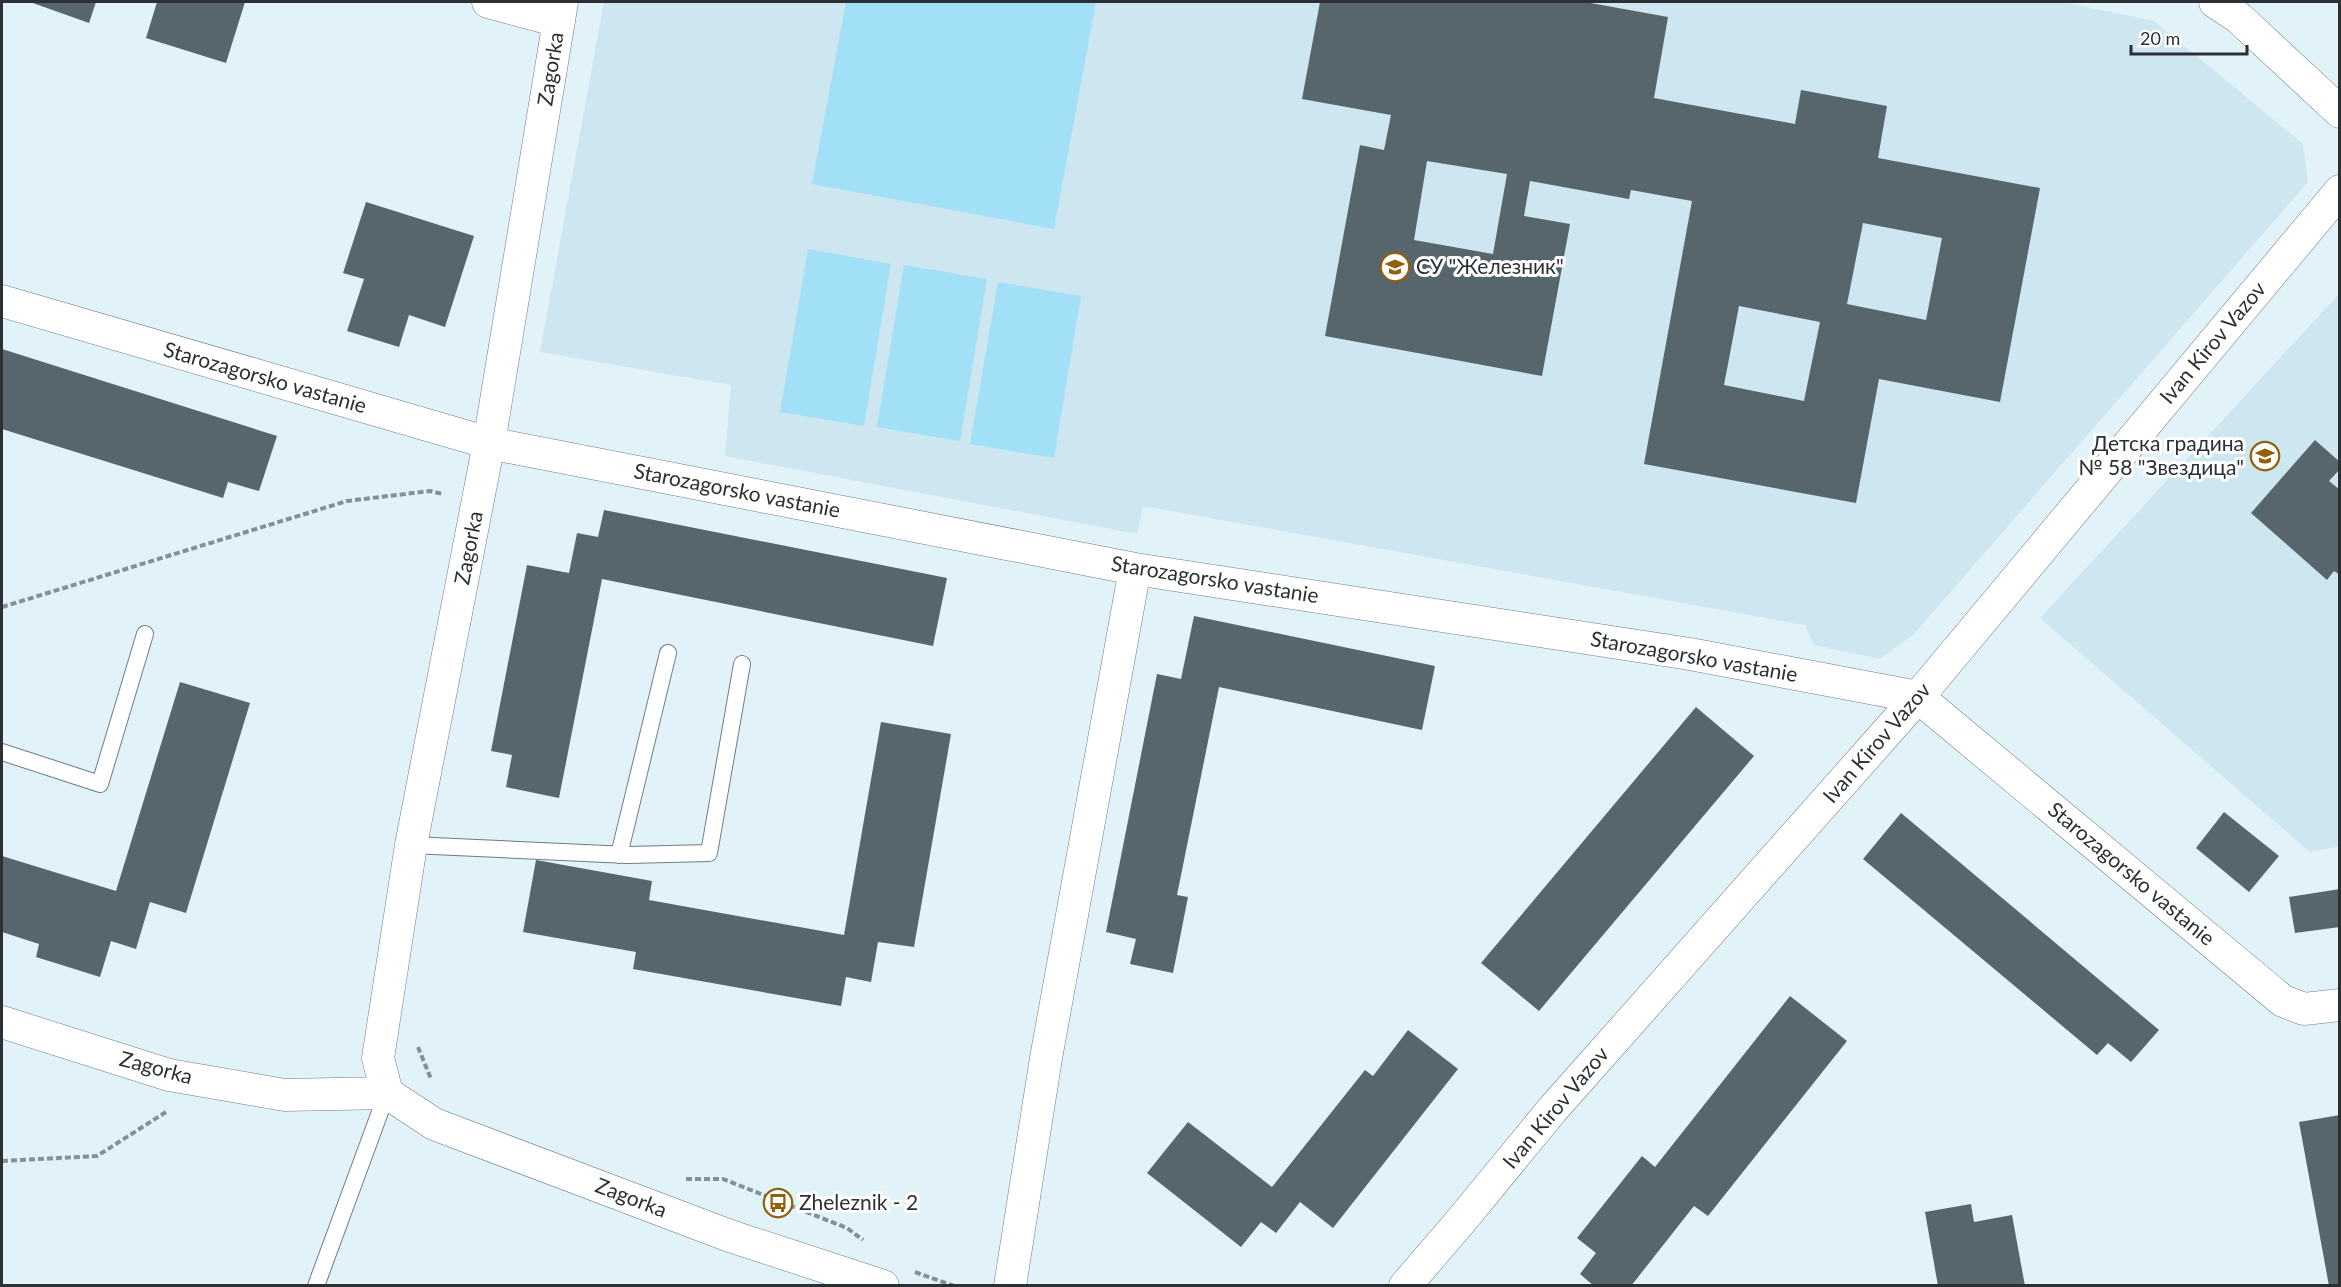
<svg xmlns="http://www.w3.org/2000/svg" width="2341" height="1287" font-family="Lato,sans-serif">
  <rect width="100%" height="100%" fill="#e1f2f9"/>
  <path fill="#cde6f0" d="M604,2H2062L2154,21L2303,144L2308,182L1913,635L1880,659L1814,645L1805,625L1143,506L1137,534L725,456L731,385L540,352Z
    M2339,294V846L2310,852L2040,618Z"/>
  <path fill="#a2e0f8" d="M846,2H1096L1054,229L812,184Z
    M808,249L891,264L864,426L780,412Z
    M904,265L987,279L960,441L877,427Z
    M998,282L1081,296L1054,458L970,444Z"/>
  <path fill="#57666c" fill-rule="evenodd" d="M30,2H96L89,23Z
    M157,2H245L226,63L146,38Z
    M1320,2H1585L1668,17L1654,98L1795,124L1801,90L1887,106L1878,158L2040,188L2000,402L1879,379L1856,503L1644,464L1692,201L1631,190L1629,199L1530,181L1524,216L1570,224L1542,376L1325,336L1360,145L1384,150L1391,115L1302,99ZM1427,161L1507,174L1493,254L1414,240ZM1863,223L1942,238L1926,320L1847,304ZM1739,306L1820,322L1804,401L1724,385Z
    M366,202L474,236L445,327L409,315L399,347L347,331L364,279L343,273Z
    M2,349L277,436L259,491L228,482L223,498L2,429Z
    M2315,440L2340,462V469L2329,481L2340,490V575L2334,571L2327,580L2251,513Z
    M604,510L947,578L933,646L602,579L559,798L506,787L512,755L491,751L527,565L569,573L577,533L598,537Z
    M1194,616L1435,666L1422,730L1219,687L1177,895L1188,897L1173,973L1130,964L1136,939L1106,932L1157,674L1181,679Z
    M180,682L250,703L186,913L150,902L136,949L111,941L100,977L36,957L39,944L2,932V856L116,891Z
    M1696,707L1754,756L1539,1011L1481,963Z
    M881,722L951,734L914,947L878,942L871,982L846,977L841,1006L633,969L636,952L523,932L536,860L652,881L649,900L844,935Z
    M2224,812L2279,856L2249,892L2196,848Z
    M1901,813L2159,1030L2131,1062L2108,1043L2097,1055L1863,859Z
    M2340,889V927L2295,933L2289,897Z
    M1790,996L1847,1041L1708,1216L1694,1206L1631,1286H1594L1580,1274L1596,1253L1577,1238L1642,1156L1655,1167Z
    M1408,1030L1458,1069L1333,1228L1300,1202L1276,1233L1261,1222L1241,1247L1147,1173L1188,1122L1272,1187L1365,1070L1373,1076Z
    M2340,1115V1286H2329L2299,1122Z
    M1971,1204L1974,1222L2012,1215L2025,1286H1938L1925,1212Z"/>
  <g fill="none" stroke-linecap="round" stroke-linejoin="round">
    <g stroke="#6d7d83" stroke-width="18">
      <path id="lane" d="M2,752L100,784L145,634
        M411,845L628,855L709,853L742,664
        M619,855L668,653
        M316,1286L387,1093"/>
    </g>
    <g stroke="#6d7d83" stroke-width="33">
      <path id="street" d="M488,2L559,21
        M562,2L489,443L411,845L378,1058L387,1093L434,1124L730,1236L883,1286
        M2215,2L2239,18L2340,112
        M2,301L489,443L1135,569L1690,654L1918,697L2283,1001L2304,1009L2340,1005
        M2,1022L169,1075L285,1095L387,1093
        M1010,1286L1046,1058L1135,569
        M1405,1286L1460,1222L1552,1110L1918,697L2340,191"/>
    </g>
    <path stroke="#849094" stroke-width="4" stroke-dasharray="6 3" stroke-linecap="butt" d="M2,607L347,501L430,491L443,494
      M418,1047L431,1079
      M2,1161L97,1156L166,1112
      M686,1179H723L847,1228L863,1240
      M915,1272L954,1286"/>
    <use href="#lane" stroke="#fff" stroke-width="16"/>
    <use href="#street" stroke="#fff" stroke-width="32"/>
  </g>
  <defs>
    <g id="school-ring" transform="scale(1.5)"><circle r="9.5" fill="#fff" stroke="#90600d" stroke-width="1.5"/><path d="M0-5L7-2L0 1L-7-2ZM-4 1L0 2.5L4 1V4Q0 6-4 4Z" fill="#90600d"/></g>
    <g id="bus-ring" transform="scale(1.5)"><circle r="9.5" fill="#fff" stroke="#90600d" stroke-width="1.5"/><path d="M-5-6H5V4H4V6H2V4H-2V6H-4V4H-5ZM-3.5-4V0h7V-4ZM-3.5 1.2v1.5H-2V1.2ZM2 1.2v1.5H3.5V1.2Z" fill="#90600d"/></g>
  </defs>
  <g fill-rule="evenodd">
    <use href="#school-ring" x="1395" y="267"/>
    <use href="#school-ring" x="2265" y="456"/>
    <use href="#bus-ring" x="778" y="1203"/>
  </g>
  <g text-anchor="middle" stroke-width="6" stroke-linejoin="round" paint-order="stroke">
    <g font-size="21" fill="#2a3033" stroke="#fff">
      <text transform="translate(551 69) rotate(-81)" y="7">Zagorka</text>
      <text transform="translate(2213 343) rotate(-50)" y="7">Ivan Kirov Vazov</text>
      <text transform="translate(265 378) rotate(16)" y="7">Starozagorsko vastanie</text>
      <text transform="translate(737 491) rotate(11)" y="7">Starozagorsko vastanie</text>
      <text transform="translate(469 548) rotate(-79)" y="7">Zagorka</text>
      <text transform="translate(1215 580) rotate(9)" y="7">Starozagorsko vastanie</text>
      <text transform="translate(1694 657) rotate(10)" y="7">Starozagorsko vastanie</text>
      <text transform="translate(1877 743) rotate(-49)" y="7">Ivan Kirov Vazov</text>
      <text transform="translate(2131 874) rotate(40)" y="7">Starozagorsko vastanie</text>
      <text transform="translate(156 1068) rotate(15)" y="7">Zagorka</text>
      <text transform="translate(1556 1108) rotate(-50)" y="7">Ivan Kirov Vazov</text>
      <text transform="translate(631 1198) rotate(21)" y="7">Zagorka</text>
    </g>
    <g font-size="21" fill="#2a3033" stroke="#fff" text-anchor="start">
      <text x="1416" y="274">СУ "Железник"</text>
      <text x="2244" y="451" text-anchor="end">Детска градина<tspan x="2244" dy="24">№ 58 "Звездица"</tspan></text>
      <text x="799" y="1210">Zheleznik - 2</text>
    </g>
  </g>
  <rect width="2341" height="1287" fill="none" stroke="#2a3033" stroke-width="6"/>
  <path d="M2131 45v9h116v-9" fill="none" stroke="#2a3033" stroke-width="3"/>
  <text x="2140" y="45" font-size="18" fill="#2a3033" stroke="#ffffff" stroke-width="4.5" paint-order="stroke">20 m</text>
</svg>
